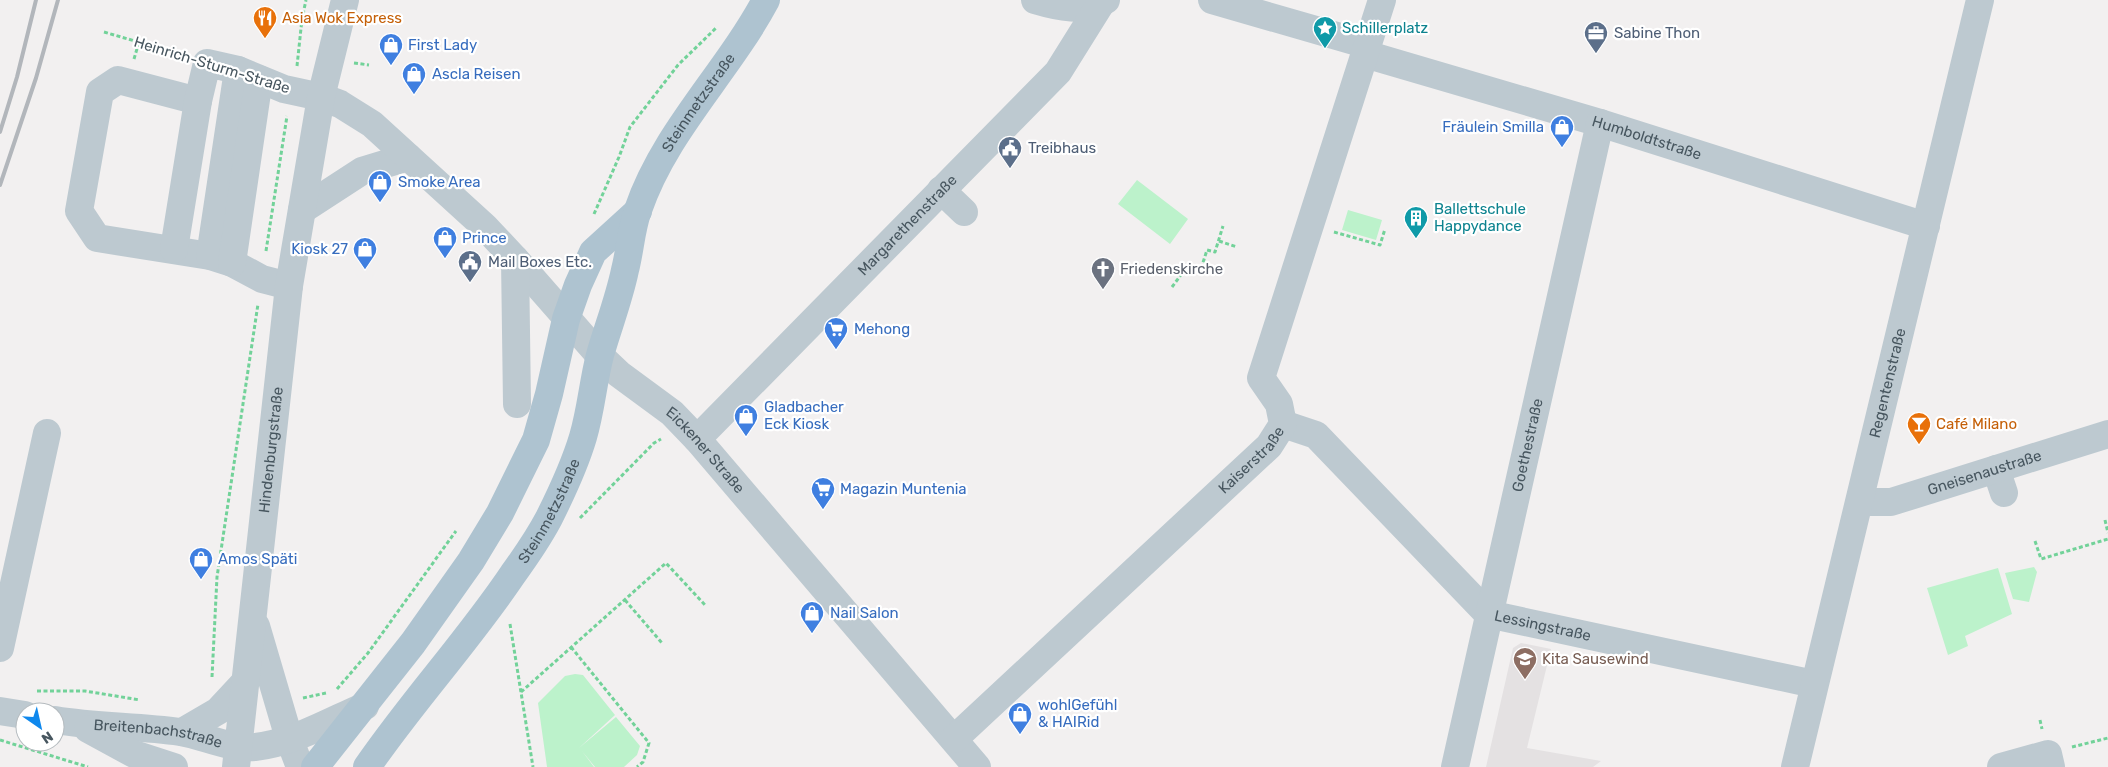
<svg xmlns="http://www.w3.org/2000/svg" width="2108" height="767" font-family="Rubik,sans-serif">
  <rect width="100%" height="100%" fill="#f2f0f0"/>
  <path fill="#e4e1e2" d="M1521,643L1551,649L1527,748L1601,761L1593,767H1486L1513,648Z"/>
  <path fill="#bcf2cb" d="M1137,180L1188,219L1170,244L1118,204Z
    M1348,210L1382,220L1376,240L1342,230Z
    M2034,567L2037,572L2029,602L2013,599L2005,573Z
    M1998,568L2012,614L1965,636L1968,646L1948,655L1927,588Z
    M575,674L583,675L615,715L579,748L616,717L640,746L637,755L624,767H595L582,751L594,767H547L538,703L565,676Z"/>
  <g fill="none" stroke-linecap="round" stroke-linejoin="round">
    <path stroke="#72d299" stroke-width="3" stroke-dasharray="4 2.5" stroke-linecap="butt" d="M104,32L183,55
      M134,59L139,42
      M354,63L369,65
      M297,66L302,19L306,0
      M594,214L619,157L630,127L678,65L716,28
      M1334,232L1380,245L1385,229
      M1219,241L1237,247
      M266,251L287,116
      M1172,287L1183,272L1187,274L1188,268L1200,272L1207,250L1215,252L1223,226
      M580,518L654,443L661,439
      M2105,520L2108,533
      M2035,541L2041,559L2108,539
      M625,600L662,643
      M510,624L533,767
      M571,647L649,743L643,762L637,767
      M212,677L217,577L258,304
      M337,689L368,653L456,531
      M37,691H85L140,700
      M521,692L666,563L706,606
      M303,698L326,693
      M2040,720L2042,729
      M0,740L88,767
      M2072,747L2108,738"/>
    <g stroke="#bdc9d0" stroke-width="28">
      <path d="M1035,0C1055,6 1088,14 1106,0"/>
      <path d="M1212,0L1368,45"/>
      <path id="s1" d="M1365,54L1600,123L1926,226"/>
      <path d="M198,101L118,80L100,92L79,211L97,238L210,256L232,263L262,279L289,286"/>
      <path d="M941,190L964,212"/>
      <path d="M302,210L362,171L408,157"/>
      <path id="s2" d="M174,249L198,101L207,63L238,70L284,89L321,97L340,104L372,124L485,227L515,259L600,356L619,374L672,413L697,439L977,767"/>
      <path d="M210,256L238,70"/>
      <path d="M515,259L517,404"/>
      <path d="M232,263L259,79"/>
      <path id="s3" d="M1283,424L1316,435L1488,614L1814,684"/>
      <path id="s4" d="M697,439L1058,72L1103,0"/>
      <path d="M1996,469L2004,493"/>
      <path id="s5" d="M1860,502H1891L2108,434"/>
      <path d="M256,626L289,738L300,767"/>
      <path d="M0,648L47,433"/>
      <path d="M0,711L25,715"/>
      <path id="s6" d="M55,720C96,727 139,726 180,732C205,736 228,749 255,747C293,743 330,721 365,706"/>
      <path d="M88,729L134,754L174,767"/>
      <path d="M182,732L218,711L245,682"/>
      <path id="s7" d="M954,739L1269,446L1283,424L1279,404L1261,378L1382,0"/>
      <path id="s8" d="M236,767L289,286L321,97L345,0"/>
      <path id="s9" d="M1455,767L1600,123"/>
      <path id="s10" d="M1795,767L1980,0"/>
      <path d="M2001,767L2048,754L2051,767"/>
    </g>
    <g stroke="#aec3d0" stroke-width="28">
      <path d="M315,767L413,643L471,561L500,513L536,440L549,394L566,319L578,285L593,252L638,211"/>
      <path id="s11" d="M367,767C413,700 468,641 513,574C526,556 539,537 549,518C562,492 575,464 583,437C591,410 593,382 600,355C608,327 619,299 625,270C630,251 631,229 638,210C665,131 727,73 766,0"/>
    </g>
    <path stroke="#b2b6bb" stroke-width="4" d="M0,132L17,77L36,0
      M0,185L36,78L58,0"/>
  </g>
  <defs>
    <g id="restaurant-pin" transform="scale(1.25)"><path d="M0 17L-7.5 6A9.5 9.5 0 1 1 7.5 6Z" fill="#e8710a" stroke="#fff"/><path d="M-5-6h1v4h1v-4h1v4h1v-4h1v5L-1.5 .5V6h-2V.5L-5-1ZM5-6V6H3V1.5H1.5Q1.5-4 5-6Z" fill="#fff"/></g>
    <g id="sight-pin" transform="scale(1.25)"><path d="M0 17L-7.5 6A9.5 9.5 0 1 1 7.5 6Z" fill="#0f9aa8" stroke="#fff"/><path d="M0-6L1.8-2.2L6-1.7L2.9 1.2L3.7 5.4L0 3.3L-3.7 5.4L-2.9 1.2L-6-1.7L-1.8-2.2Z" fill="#fff"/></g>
    <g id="office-pin" transform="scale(1.25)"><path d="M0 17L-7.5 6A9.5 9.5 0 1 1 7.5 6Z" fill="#5c6f8a" stroke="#fff"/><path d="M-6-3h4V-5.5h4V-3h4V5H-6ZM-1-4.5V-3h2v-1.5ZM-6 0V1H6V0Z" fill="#fff"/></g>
    <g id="shop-pin" transform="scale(1.25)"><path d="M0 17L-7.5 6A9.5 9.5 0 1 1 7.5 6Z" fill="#3f7fe0" stroke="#fff"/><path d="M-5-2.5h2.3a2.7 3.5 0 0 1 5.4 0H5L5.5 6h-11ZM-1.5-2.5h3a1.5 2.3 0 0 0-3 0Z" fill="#fff"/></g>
    <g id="civic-pin" transform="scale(1.25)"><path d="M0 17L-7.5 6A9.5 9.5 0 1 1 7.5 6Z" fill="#5c6f8a" stroke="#fff"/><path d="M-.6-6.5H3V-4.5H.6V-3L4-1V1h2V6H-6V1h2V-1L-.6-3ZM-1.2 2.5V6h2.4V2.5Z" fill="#fff"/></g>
    <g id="building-pin" transform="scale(1.25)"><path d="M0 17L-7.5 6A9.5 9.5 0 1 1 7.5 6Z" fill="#0f9aa8" stroke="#fff"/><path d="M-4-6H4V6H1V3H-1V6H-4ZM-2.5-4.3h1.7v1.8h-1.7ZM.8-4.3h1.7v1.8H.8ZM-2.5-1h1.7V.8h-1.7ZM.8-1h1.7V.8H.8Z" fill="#fff"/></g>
    <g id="church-pin" transform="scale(1.25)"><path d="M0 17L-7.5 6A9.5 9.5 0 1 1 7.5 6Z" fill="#6b7280" stroke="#fff"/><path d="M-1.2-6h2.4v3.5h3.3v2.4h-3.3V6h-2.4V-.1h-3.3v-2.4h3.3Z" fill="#fff"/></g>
    <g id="supermarket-pin" transform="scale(1.25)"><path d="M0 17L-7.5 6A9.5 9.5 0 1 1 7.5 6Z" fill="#3f7fe0" stroke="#fff"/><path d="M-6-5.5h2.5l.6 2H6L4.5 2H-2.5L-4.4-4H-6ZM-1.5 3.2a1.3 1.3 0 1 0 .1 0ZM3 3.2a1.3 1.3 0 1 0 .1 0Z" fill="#fff"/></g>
    <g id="bar-pin" transform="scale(1.25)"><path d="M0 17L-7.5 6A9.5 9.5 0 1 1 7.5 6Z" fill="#e8710a" stroke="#fff"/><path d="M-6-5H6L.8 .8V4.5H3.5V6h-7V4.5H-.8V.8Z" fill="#fff"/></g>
    <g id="school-pin" transform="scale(1.25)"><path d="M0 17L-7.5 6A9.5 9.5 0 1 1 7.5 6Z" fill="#8d6e63" stroke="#fff"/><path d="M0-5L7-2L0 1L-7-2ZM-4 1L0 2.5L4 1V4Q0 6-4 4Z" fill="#fff"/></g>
  </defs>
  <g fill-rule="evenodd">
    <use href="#restaurant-pin" x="265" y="18"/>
    <use href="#sight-pin" x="1325" y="28"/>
    <use href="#office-pin" x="1596" y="33"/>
    <use href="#shop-pin" x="391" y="45"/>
    <use href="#shop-pin" x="414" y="74"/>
    <use href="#shop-pin" x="1562" y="127"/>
    <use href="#civic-pin" x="1010" y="148"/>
    <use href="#shop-pin" x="380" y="182"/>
    <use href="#building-pin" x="1416" y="218"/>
    <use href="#shop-pin" x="445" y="238"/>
    <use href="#shop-pin" x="365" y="249"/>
    <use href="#civic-pin" x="470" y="262"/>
    <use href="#church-pin" x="1103" y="269"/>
    <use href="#supermarket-pin" x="836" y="329"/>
    <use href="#shop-pin" x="746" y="416"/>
    <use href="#bar-pin" x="1919" y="424"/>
    <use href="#supermarket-pin" x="823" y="489"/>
    <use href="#shop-pin" x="201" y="559"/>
    <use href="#shop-pin" x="812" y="613"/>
    <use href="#school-pin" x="1525" y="659"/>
    <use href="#shop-pin" x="1020" y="714"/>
  </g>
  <g text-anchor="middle" stroke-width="4.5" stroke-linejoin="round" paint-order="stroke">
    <g font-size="15" fill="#c56008" stroke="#fff" text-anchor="start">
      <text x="282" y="23">Asia Wok Express</text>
      <text x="1936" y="429">Café Milano</text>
    </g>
    <g font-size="15" fill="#0d838f" stroke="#fff" text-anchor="start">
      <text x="1342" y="33">Schillerplatz</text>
      <text x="1434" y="214">Ballettschule<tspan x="1434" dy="17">Happydance</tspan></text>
    </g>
    <g font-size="15" fill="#4e5e75" stroke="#fff" text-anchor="start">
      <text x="1614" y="38">Sabine Thon</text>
      <text x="1028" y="153">Treibhaus</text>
      <text x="488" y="267">Mail Boxes Etc.</text>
    </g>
    <g font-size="15" fill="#366cbe" stroke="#fff" text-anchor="start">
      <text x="408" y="50">First Lady</text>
      <text x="432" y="79">Ascla Reisen</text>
      <text x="1544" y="132" text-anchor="end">Fräulein Smilla</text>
      <text x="398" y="187">Smoke Area</text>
      <text x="462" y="243">Prince</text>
      <text x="348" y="254" text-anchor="end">Kiosk 27</text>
      <text x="854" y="334">Mehong</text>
      <text x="764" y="412">Gladbacher<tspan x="764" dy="17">Eck Kiosk</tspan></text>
      <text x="840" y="494">Magazin Muntenia</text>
      <text x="218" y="564">Amos Späti</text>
      <text x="830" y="618">Nail Salon</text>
      <text x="1038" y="710">wohlGefühl<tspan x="1038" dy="17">&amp; HAIRid</tspan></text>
    </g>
    <g font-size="15" fill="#47565f" stroke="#fff">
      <text transform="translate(212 65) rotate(17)" y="5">Heinrich-Sturm-Straße</text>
      <text dy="5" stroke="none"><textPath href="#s11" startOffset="754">Steinmetzstraße</textPath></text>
      <text dy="5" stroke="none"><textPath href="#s1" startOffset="294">Humboldtstraße</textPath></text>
      <text dy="5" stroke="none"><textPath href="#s4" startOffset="300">Margarethenstraße</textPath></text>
      <text dy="5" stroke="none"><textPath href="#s10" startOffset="395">Regentenstraße</textPath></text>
      <text dy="5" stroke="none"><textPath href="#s9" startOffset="330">Goethestraße</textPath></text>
      <text dy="5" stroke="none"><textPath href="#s8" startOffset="319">Hindenburgstraße</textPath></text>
      <text dy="5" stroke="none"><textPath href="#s2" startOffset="834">Eickener Straße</textPath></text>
      <text dy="5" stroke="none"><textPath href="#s7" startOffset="408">Kaiserstraße</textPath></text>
      <text dy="5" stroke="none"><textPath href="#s5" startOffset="129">Gneisenaustraße</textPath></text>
      <text dy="5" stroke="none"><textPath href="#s11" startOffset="315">Steinmetzstraße</textPath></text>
      <text dy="5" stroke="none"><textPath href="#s3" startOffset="339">Lessingstraße</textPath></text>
      <text dy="5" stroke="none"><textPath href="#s6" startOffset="104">Breitenbachstraße</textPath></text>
    </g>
    <g font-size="15" fill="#5b616d" stroke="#fff" text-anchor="start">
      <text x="1120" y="274">Friedenskirche</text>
    </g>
    <g font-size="15" fill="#785e54" stroke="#fff" text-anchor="start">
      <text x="1542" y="664">Kita Sausewind</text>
    </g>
  </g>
  <g transform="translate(40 727) rotate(146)"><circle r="24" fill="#ffffff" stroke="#b5bbbf"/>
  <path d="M0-4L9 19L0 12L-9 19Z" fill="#0f88ed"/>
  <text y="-8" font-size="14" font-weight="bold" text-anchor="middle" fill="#47565f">N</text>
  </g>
</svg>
